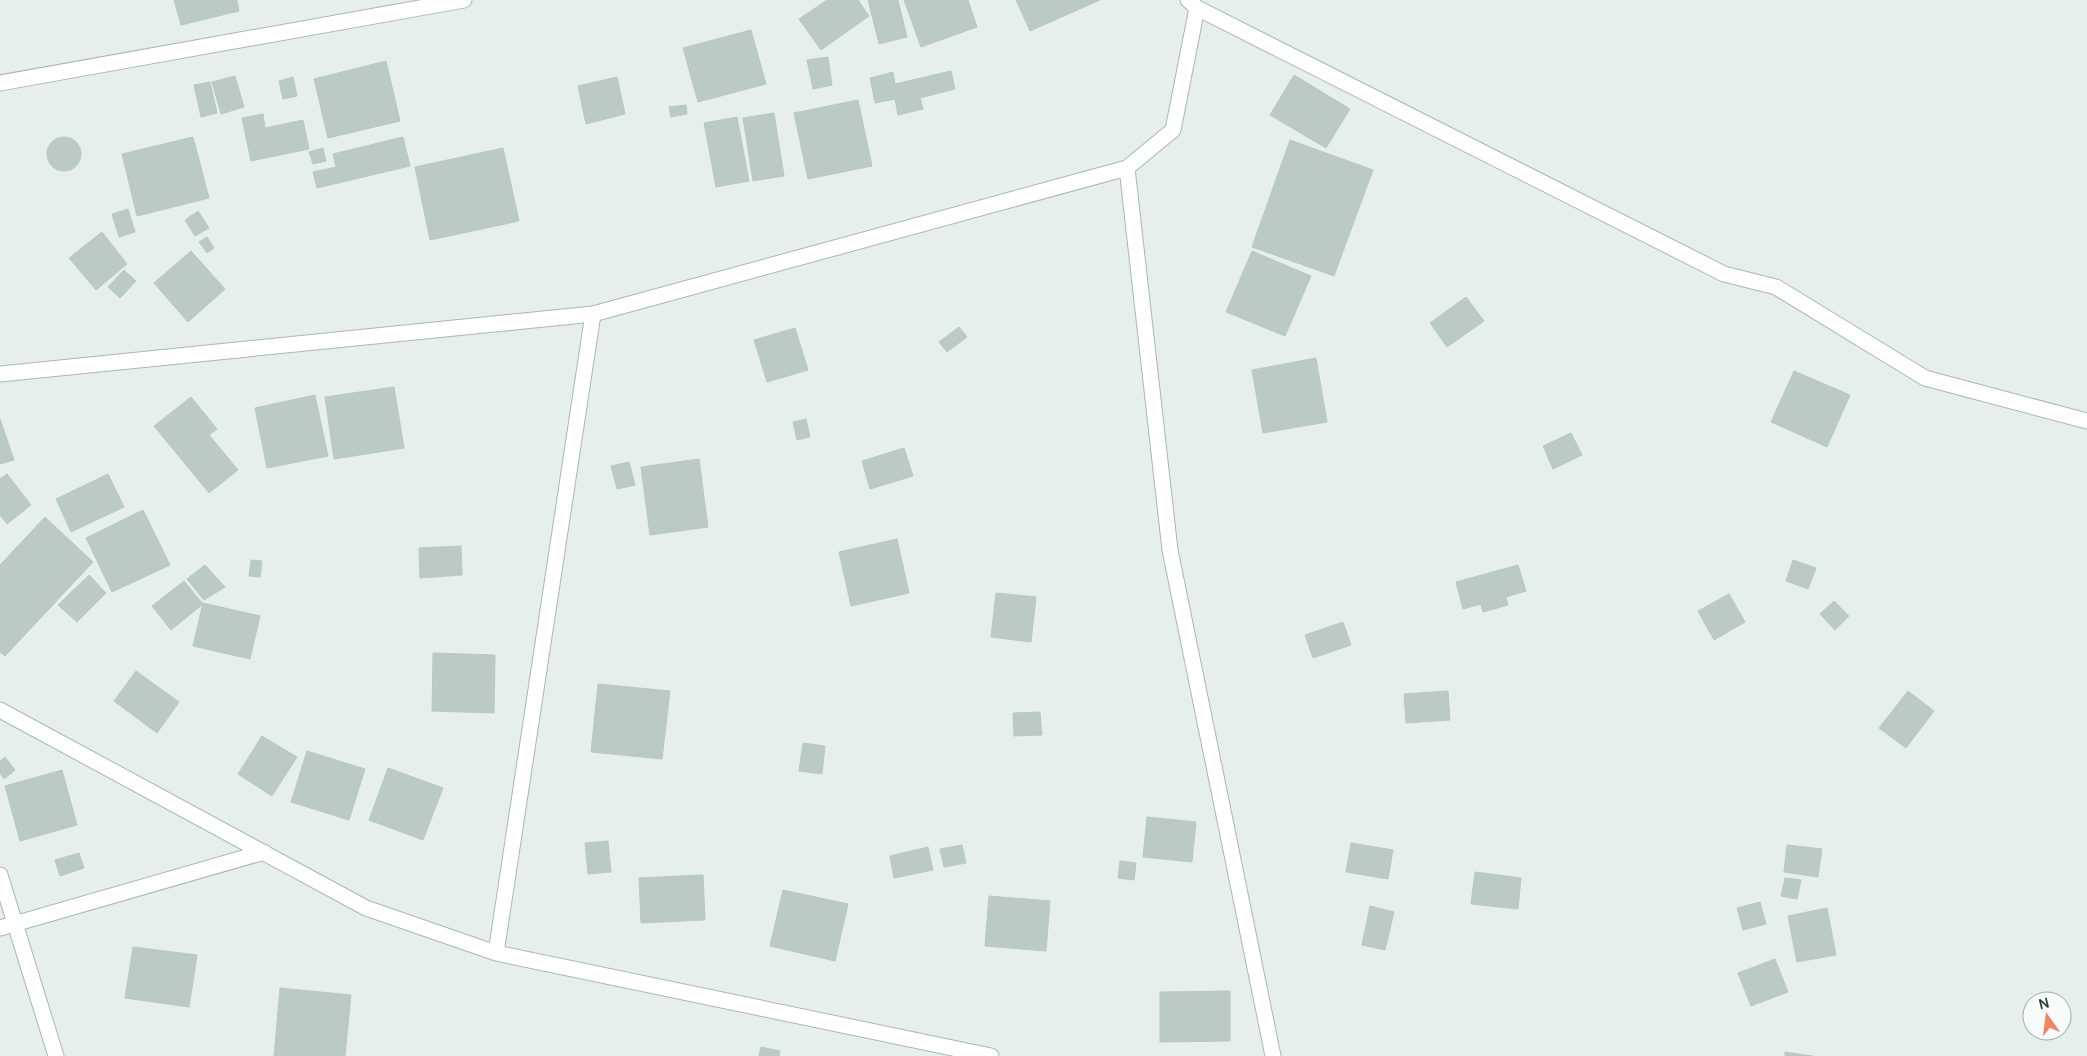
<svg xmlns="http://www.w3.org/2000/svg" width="2087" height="1056" font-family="Manrope,sans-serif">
  <rect width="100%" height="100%" fill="#e6efeb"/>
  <path fill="#bbcac4" stroke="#b8c9c2" d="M174,0H237L239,11L181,25Z
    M827,0H858L869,16L821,50L799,19Z
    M868,0H898L907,37L879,44Z
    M904,0H968L977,27L921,47Z
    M1016,0H1100L1030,31Z
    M751,30L766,84L698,102L683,48Z
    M828,57L832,85L813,89L807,60Z
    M386,61L400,121L328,138L314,79Z
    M951,71L955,89L920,98L923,109L898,115L895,99L875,103L870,78L893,72L895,84Z
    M1294,75L1350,109L1326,148L1270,115Z
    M235,76L244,107L221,114L212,82Z
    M293,77L297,96L283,99L279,81Z
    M617,77L625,114L586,124L578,86Z
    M210,82L217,113L201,117L194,85Z
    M858,100L872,166L808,179L794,113Z
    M686,105L687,114L671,117L669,107Z
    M774,113L784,176L753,181L743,118Z
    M263,114L265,128L303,120L309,149L251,161L242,118Z
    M737,117L749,181L716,187L704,123Z
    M193,137L209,198L137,216L122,154Z
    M403,137L410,166L317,188L313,172L336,167L333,154Z
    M47 154a17 17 0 1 1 34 0a17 17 0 1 1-34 0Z
    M1290,140L1373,170L1334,276L1252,247Z
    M323,148L326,161L313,164L309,152Z
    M503,148L519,221L430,240L415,167Z
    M128,209L135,232L119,237L112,214Z
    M198,211L209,228L195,236L185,220Z
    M102,232L127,264L96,290L69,258Z
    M207,237L214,248L207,253L199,242Z
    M191,251L225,289L188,322L154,283Z
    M1252,251L1311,276L1285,336L1226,312Z
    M124,270L136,281L120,298L108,287Z
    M1466,297L1484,321L1447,347L1430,323Z
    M959,327L967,337L947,352L939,342Z
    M795,328L808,370L767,382L754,340Z
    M1316,358L1327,422L1263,433L1252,370Z
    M1794,371L1850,395L1827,447L1771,422Z
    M394,387L404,448L334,459L325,397Z
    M315,395L328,456L267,468L255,408Z
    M191,397L217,429L209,435L238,470L209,493L154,426Z
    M0,419L14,460L0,464Z
    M806,419L810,437L797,440L793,422Z
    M1571,433L1582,455L1553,469L1543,446Z
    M904,448L913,476L870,489L862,461Z
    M699,459L708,527L650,535L641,467Z
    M629,462L635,485L617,489L611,466Z
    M7,474L31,505L7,524L0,515V479Z
    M108,474L124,507L71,532L56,499Z
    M143,510L170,565L112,592L86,538Z
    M45,517L93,562L5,656L0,652V565Z
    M897,539L909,593L851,606L839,552Z
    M461,546L462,575L420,578L419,548Z
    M251,560L262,561L260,577L249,576Z
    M1793,560L1816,568L1808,589L1786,581Z
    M205,565L225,587L204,600L187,579Z
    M1518,565L1526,591L1506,597L1508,605L1483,612L1481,604L1463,609L1456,582Z
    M89,575L106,593L77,622L58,605Z
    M184,581L203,604L171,630L152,606Z
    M996,593L1036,597L1031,642L991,637Z
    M1729,594L1745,622L1714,640L1698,611Z
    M1834,601L1849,616L1835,630L1820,614Z
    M203,603L260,616L250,659L193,646Z
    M1343,622L1351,645L1313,658L1305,635Z
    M433,653L495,655L494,713L432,711Z
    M136,671L179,702L157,733L114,701Z
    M598,684L670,691L662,759L591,752Z
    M1448,691L1450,720L1406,723L1404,694Z
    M1908,691L1934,711L1906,748L1879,728Z
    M1040,712L1042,735L1014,736L1013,713Z
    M262,736L297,757L272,796L238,774Z
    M803,743L825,746L822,774L799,771Z
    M307,751L365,769L349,820L291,802Z
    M5,757L15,770L4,779L0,773V761Z
    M388,768L443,788L423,840L369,820Z
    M62,770L77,825L20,841L5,786Z
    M1147,817L1196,822L1192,862L1143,857Z
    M608,841L611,872L588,874L585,843Z
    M1351,843L1393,850L1388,879L1346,872Z
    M962,845L966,863L944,867L940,849Z
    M1787,845L1822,849L1818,877L1784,872Z
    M928,847L933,870L894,878L890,856Z
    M79,853L84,868L60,876L55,860Z
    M1120,861L1136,863L1134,880L1118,878Z
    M1475,872L1521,878L1518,909L1471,904Z
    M703,875L705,920L641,923L639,878Z
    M1785,878L1801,880L1797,899L1781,896Z
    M783,890L848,904L835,961L770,946Z
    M989,896L1050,901L1046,951L985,946Z
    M1760,902L1766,924L1743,930L1737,908Z
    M1370,906L1394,912L1385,950L1362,945Z
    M1827,908L1836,955L1797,962L1788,916Z
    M133,947L197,955L189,1007L125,998Z
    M1775,959L1788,992L1751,1006L1738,973Z
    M280,988L351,995L345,1056H274Z
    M1230,991V1041L1160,1042V992Z
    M761,1047L780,1051L779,1056H759Z
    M1785,1052L1812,1056H1785Z"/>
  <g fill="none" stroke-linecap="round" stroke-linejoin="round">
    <g stroke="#a8b8b2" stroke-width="17">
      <path id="minor" d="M1188,0L1197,8L1724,274L1776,287L1925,378L2087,421
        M0,83L464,0
        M1127,168L1170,550L1273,1056
        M0,374L593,314L1127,168L1173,130L1197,8
        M0,710L366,908L496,953L991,1056
        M0,875L56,1056
        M0,928L264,852
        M496,953L593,314"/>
    </g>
    <use href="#minor" stroke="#fff" stroke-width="15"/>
  </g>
  <g transform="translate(2047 1016) rotate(346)"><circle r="24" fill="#f7fbf9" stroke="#a3b1ad"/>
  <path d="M0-4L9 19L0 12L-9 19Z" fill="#f4845f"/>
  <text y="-8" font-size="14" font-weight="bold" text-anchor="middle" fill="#24423a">N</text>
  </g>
</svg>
